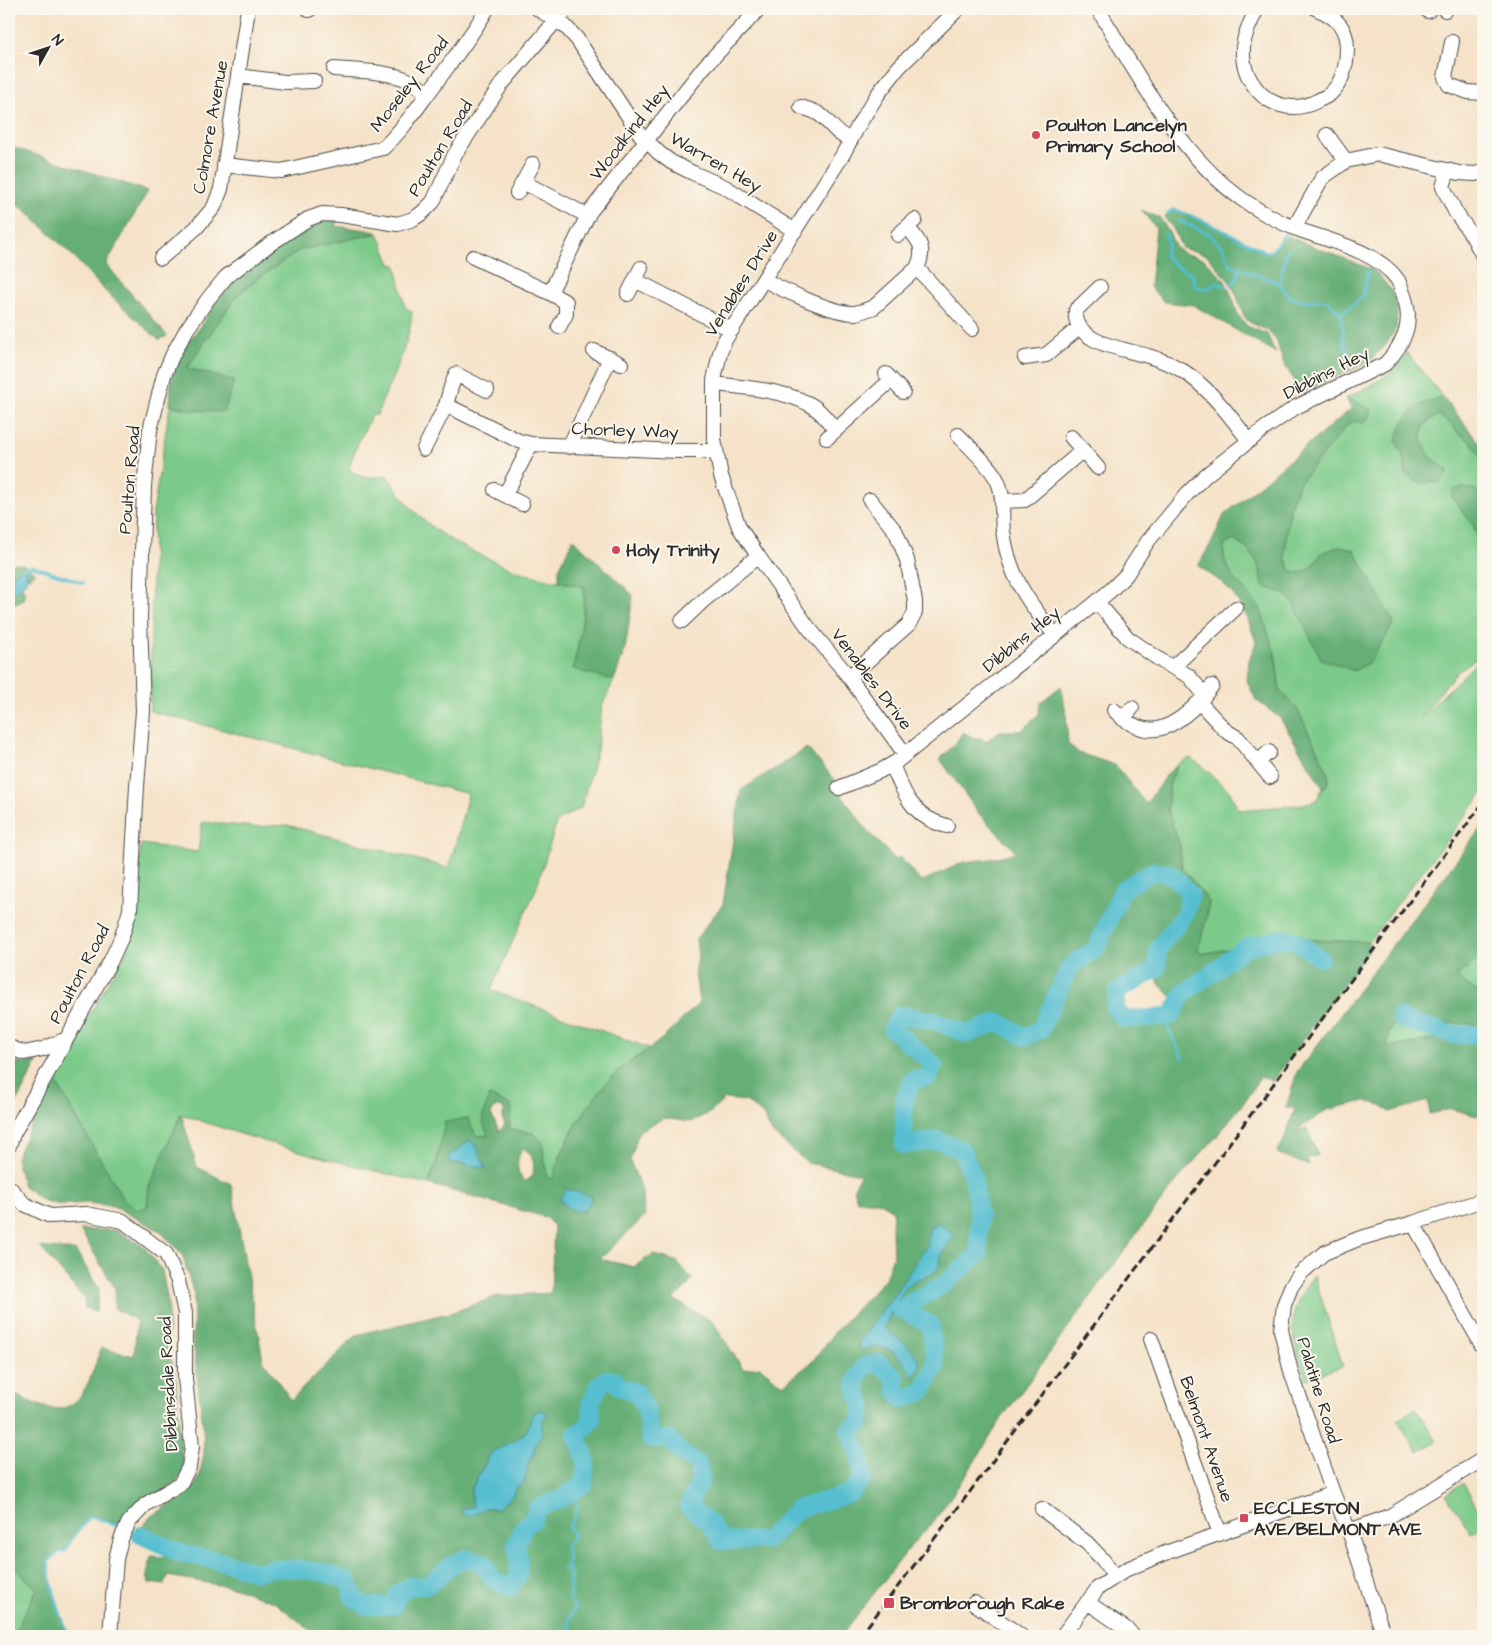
<svg xmlns="http://www.w3.org/2000/svg" width="1492" height="1645" font-family="'Architects Daughter',sans-serif">
  <rect width="100%" height="100%" fill="#fbf7ec"/>
  <filter id="ink" filterUnits="userSpaceOnUse"><feTurbulence type="fractalNoise" baseFrequency=".02" numOctaves="2"/><feDisplacementMap in="SourceGraphic" scale="10" xChannelSelector="R" yChannelSelector="G"/><feConvolveMatrix kernelMatrix="1 2 1 2 8 2 1 2 1" color-interpolation-filters="sRGB"/></filter>
  <filter id="wash" filterUnits="userSpaceOnUse"><feTurbulence type="fractalNoise" baseFrequency=".0096" numOctaves="4" result="noise"/><feDisplacementMap in="SourceGraphic" scale="20" xChannelSelector="R" yChannelSelector="G"/><feGaussianBlur stdDeviation="1.12" result="paint"/><feColorMatrix in="noise" values="0 0 0 0 0 0 0 0 0 0 0 0 0 0 0 0 0 1.4 0 .05"/><feComposite in="paint" operator="in"/></filter>
  <g filter="url(#wash)">
    <rect width="100%" height="100%" fill="#f5e2c8"/>
    <path fill="#7cca8a" stroke="#547a5a" d="M378,233L391,264L396,265L405,307L412,312C410,346 389,382 377,415H372L358,443L349,467C356,480 375,478 387,475C415,520 444,540 492,560C500,564 508,568 517,571C538,578 562,581 584,587C585,615 579,642 573,669L614,680L602,706L597,750L581,808L557,821L536,889L491,990L651,1049L632,1060L605,1085L573,1130L559,1158L553,1179L547,1177L542,1142L533,1133L509,1129L511,1106L490,1096L489,1136H476L445,1122L436,1164L428,1184C345,1164 262,1143 181,1114L149,1187L147,1207L137,1210L124,1201L56,1082L73,1043L124,956L134,929L141,844L198,852L202,822L254,827L287,825L449,868L468,794L150,711L153,513L170,405L193,410L234,381L187,368L237,295L266,273L300,250Z
      M1407,353L1444,398L1428,401L1396,442L1402,452L1407,476L1449,471C1437,464 1422,452 1422,436C1422,433 1424,428 1425,424L1438,415L1453,426L1457,432L1469,440L1483,458V479L1479,483L1483,490V494L1472,489L1452,497L1473,525L1483,550V653L1455,674L1420,718L1483,656V793L1368,942L1313,940L1287,933L1244,946L1202,954L1198,949L1206,920L1209,902L1182,868L1180,846L1167,809L1170,782L1178,764L1190,758L1202,766L1230,792L1239,810L1298,805L1316,801L1323,788L1329,783L1328,772L1296,708L1280,691L1275,653L1244,588L1234,579L1224,559V545L1234,539C1255,553 1259,562 1263,586L1285,593L1295,606L1394,623L1354,550L1340,546L1322,553L1310,569L1300,573L1292,572L1288,565L1285,557L1287,529L1291,504L1299,483L1349,423L1355,421L1370,409L1346,398C1366,388 1396,374 1407,353Z
      M1483,957V996L1455,976Z
      M1403,1013L1419,1014L1443,1023L1483,1024V1034L1455,1035L1388,1048L1389,1031Z
      M1314,1275L1343,1366L1306,1379C1291,1335 1283,1315 1314,1275Z
      M1416,1408L1437,1441L1418,1452L1397,1420Z
      M1463,1483L1483,1517V1527L1471,1534L1446,1494Z
      M9,1563L37,1589L13,1636H9Z"/>
    <path fill="#65ae76" stroke="#486c50" fill-rule="evenodd" d="M9,146L148,191L106,264L167,336L159,340L106,292L71,254L24,209L9,201Z
      M1174,209L1200,219L1266,252L1272,251L1284,235L1371,269L1379,275L1393,293L1397,309L1396,328L1386,345L1368,363L1302,392L1284,364L1276,340L1267,330L1249,322L1244,316L1236,294L1230,282L1207,255L1182,248L1173,228L1164,217Z
      M1141,210L1160,218L1170,234L1175,247L1183,253L1204,259L1225,281L1233,299L1238,315L1247,326L1267,334L1276,353L1193,305L1164,302L1150,287L1156,228Z
      M337,220L335,226L369,230L378,233L300,250L266,273L237,295L187,368L234,381L224,412L193,410L170,405L171,381L178,357L184,344L194,335L226,288L236,278L288,241L324,221Z
      M1346,398L1370,409L1371,416L1362,423L1355,421L1349,423L1299,483L1291,504L1287,529L1285,557L1288,565L1292,572L1300,573L1310,569L1322,553L1340,546L1354,550L1394,623L1369,663L1354,671L1321,659L1295,606L1285,594L1263,586C1259,562 1255,553 1234,540L1224,545V559L1234,579L1244,588L1260,608L1275,653L1280,691L1296,707L1328,772L1329,783L1323,788L1280,718L1256,700L1247,681L1249,661L1256,642L1247,617L1236,598L1223,583L1198,566L1214,538L1224,515L1351,409Z
      M1444,398L1483,447V458L1469,440L1457,432L1453,426L1438,415L1425,424C1424,428 1422,433 1422,436C1422,452 1437,464 1449,471L1440,482L1420,483L1407,476L1402,452L1396,442C1404,414 1415,403 1444,398Z
      M1462,488L1472,489L1483,494V550L1473,525L1452,497L1453,490Z
      M573,539L633,595L625,650L614,680L573,669C579,642 585,615 584,587L559,581V569Z
      M15,563C22,563 30,567 34,573L33,575L28,578L27,574L25,570L13,575L11,588L17,589L20,585C25,590 25,594 24,600L16,604L9,602V567Z
      M1061,686L1066,712L1068,744L1079,753L1115,765L1146,804L1167,774L1178,764L1170,782L1167,809L1180,846L1182,868L1209,902L1206,920L1198,949L1202,954L1293,937L1313,940L1368,942L1371,947L1272,1082L1267,1078L1260,1077L1245,1101L1217,1136L1179,1178L1141,1228L1002,1418L968,1472L932,1524L914,1542L841,1636H313L315,1634L276,1603L236,1588L168,1576L164,1585L149,1583L147,1574L151,1556L165,1557L168,1548L141,1535L137,1532L150,1517L168,1506L194,1487L199,1477L204,1455L203,1427L193,1340L194,1294L182,1254L160,1231L113,1206L87,1203L60,1205L42,1200L23,1186L16,1158L38,1110L56,1082L124,1200L138,1210L147,1207L149,1187L181,1114L197,1167L231,1184L263,1360L291,1400L356,1335L453,1312L498,1296L551,1293L554,1226L545,1217L428,1184L436,1164L445,1122L468,1118L476,1136H488L482,1119L489,1096L511,1106L509,1129L533,1133L542,1142L547,1177L553,1179C562,1145 581,1113 604,1086C620,1066 644,1054 663,1038C676,1027 687,1014 699,1003L695,972L698,958L696,939L723,904L741,790L807,748L836,781L841,794L866,829L895,860L900,857L921,882L964,862L991,859L1016,852L980,815L940,759L955,744L963,732L974,738H982L985,742L1000,731H1021L1039,714L1040,703ZM1156,970L1159,984L1178,1003L1172,1015L1149,1018L1125,1019L1115,1009L1118,991ZM725,1099L746,1101L763,1115L772,1133L808,1163L860,1174L854,1188L857,1201H878L893,1210L892,1229L893,1256L885,1279L835,1332L812,1362L783,1385L760,1367L743,1369L713,1322L673,1299L687,1287L692,1279L678,1262L653,1254L634,1267L600,1259L645,1216L641,1188L630,1161L639,1131L664,1118L690,1122L711,1112ZM498,1106L505,1110L502,1117L505,1125L499,1131L491,1114L492,1110ZM523,1148C535,1155 534,1164 533,1176L525,1182C516,1175 515,1157 523,1148ZM548,1414L542,1421V1433L534,1448L535,1453L529,1461L522,1484L516,1487L512,1496L499,1508H485L471,1516L462,1509L473,1507L471,1490L491,1453L514,1441Z
      M1483,825V957L1455,976L1483,996V1024L1443,1023L1419,1015L1415,1019L1403,1013L1389,1031L1388,1047L1412,1044L1455,1035L1483,1034V1112L1477,1116L1451,1109L1430,1114L1428,1101L1390,1112L1381,1105L1365,1101L1327,1110L1293,1133L1307,1128L1318,1155L1307,1159L1309,1166L1277,1153L1285,1138L1295,1108H1286L1297,1072Z
      M9,1058L21,1064L38,1061L9,1117Z
      M80,1230H116L144,1247L162,1270L168,1302V1347L176,1378L181,1454L185,1467L180,1478L121,1525L91,1516L73,1537L66,1551L59,1552L48,1562C51,1588 59,1612 69,1636H13L37,1589L9,1563V1392C21,1397 35,1405 48,1408C84,1415 91,1374 101,1348L134,1356L137,1321L114,1308L115,1288Z
      M40,1247L76,1251L99,1289L96,1312L85,1308V1300Z"/>
    <path fill="#54bed0" stroke="#40747e" d="M22,569L26,571L27,574L26,582L15,591H12C9,582 12,572 22,569Z
      M470,1140L477,1148L486,1168L448,1162L449,1156Z
      M566,1189L591,1196L590,1203L585,1207L584,1212L567,1208L560,1199Z
      M940,1223L954,1235L941,1257L938,1269L930,1275L913,1281L903,1291L890,1315L884,1328C895,1337 935,1360 913,1377C906,1365 895,1348 880,1347C874,1346 866,1349 860,1350L859,1342L894,1295L928,1244V1233L933,1225Z
      M540,1410L548,1413L542,1421V1433L534,1448L535,1452L529,1461L523,1484L516,1487L512,1496L499,1508H485L471,1516L463,1515L461,1509L473,1507L471,1490L491,1453L514,1441L527,1431L532,1415Z"/>
    <g fill="none" stroke-linecap="round" stroke-linejoin="round">
      <path stroke="#54bed0" stroke-width="3" d="M1168,213L1174,209C1206,221 1236,237 1266,252L1272,251L1284,235
        M1180,221L1210,234C1212,241 1218,241 1222,246C1226,251 1225,258 1231,265L1279,283L1290,298L1309,301L1321,300L1328,301L1340,314L1343,328V339L1347,351
        M1166,234L1168,244L1165,255C1171,264 1182,271 1192,274L1195,285C1205,291 1208,289 1217,283L1225,286
        M1279,283L1288,250
        M1232,285L1236,279L1240,268
        M1340,314L1356,303L1362,297L1368,272
        M22,569L33,566L83,583
        M1162,1016L1183,1058
        M572,1491L578,1507L569,1528L574,1535L566,1546L569,1562L564,1569L570,1570V1600L575,1607L568,1623L574,1636H573
        M129,1530L141,1535
        M69,1636C59,1612 51,1588 48,1562L59,1552L66,1551L73,1537L91,1516L123,1528"/>
      <path stroke="#54bed0" stroke-width="18" d="M1400,1017L1403,1020L1455,1035L1483,1034
        M141,1535L180,1553L225,1562L256,1572L271,1568L299,1569L327,1573L348,1581L354,1598L366,1606H394L397,1595L409,1586H426L437,1578L450,1566L466,1558L484,1563L492,1579L510,1588L518,1576L519,1561L516,1545L524,1527L533,1520L537,1508L559,1500L584,1484L586,1460L576,1434L586,1427L592,1420L591,1403L599,1386L606,1379L614,1380L621,1388L636,1392L646,1409L650,1439H669L681,1453L698,1464L701,1480L688,1506L710,1523L721,1541L768,1540L797,1509L849,1494L863,1478L860,1456L849,1430L860,1425L863,1404L858,1394L856,1382L864,1366L879,1363L896,1378V1391L903,1399L922,1392L936,1365L930,1324L900,1309L944,1284L979,1254V1215L973,1176L962,1150L939,1140L904,1145V1099L913,1080L929,1077L934,1065L892,1029L900,1015L935,1021L967,1034L998,1022L1026,1037L1041,1029L1070,966L1096,949L1123,889L1153,871L1171,874L1190,894L1185,914L1158,949L1157,969L1118,991L1115,1009L1124,1019L1149,1018L1172,1015L1183,994L1215,971L1233,956L1247,947L1281,938L1292,940L1302,945L1320,958"/>
    </g>
  </g>
  <g filter="url(#ink)">
    <g fill="none" stroke-linecap="round" stroke-linejoin="round">
      <g stroke="#494643" stroke-width="16">
        <path id="minor" d="M309,9V10
          M538,9L565,26L577,39L640,134L659,153L671,162L693,173L725,187L795,231
          M1257,9C1252,19 1246,30 1244,41C1241,54 1244,70 1251,81C1265,105 1292,114 1317,101C1321,99 1326,97 1330,94C1343,82 1347,64 1347,48C1347,27 1335,16 1317,9
          M1444,9L1445,10
          M1428,11L1430,9
          M1452,42L1445,77L1449,85L1468,92L1483,93
          M334,69C357,71 387,71 408,80C415,83 421,89 428,93
          M238,76L285,82L314,81
          M801,107C806,109 812,110 817,113C829,119 834,134 851,140
          M1327,135L1346,161
          M224,165L281,171L383,148C402,131 417,108 432,88C451,62 471,37 487,9
          M1448,170L1443,187L1456,213L1473,237L1483,256
          M523,182L588,216
          M517,193L533,164
          M1294,228L1322,178L1346,161L1378,154L1459,173L1475,174L1483,172
          M898,235L915,220
          M473,257L550,293L566,302V314L559,327
          M161,258L196,228L214,207L221,189L248,9
          M917,268L972,329
          M635,280L732,330
          M764,280C783,290 834,314 855,313C861,312 868,309 874,307L917,268C926,249 920,241 907,227
          M1100,287L1076,310C1072,344 1126,349 1148,356C1162,360 1177,366 1189,375C1213,393 1231,417 1249,441
          M550,293L589,213L704,67L759,9
          M628,294L641,268
          M594,351L621,364
          M1025,358L1046,355L1080,327
          M886,374L903,392
          M714,384C742,387 782,390 807,403C819,408 827,420 836,430
          M446,405L519,441L531,444L676,451H716
          M958,435C969,446 989,465 996,478C1005,493 1001,514 1003,531C1009,576 1027,601 1055,635
          M1071,437L1098,468
          M827,438L891,380
          M569,447L610,358
          M424,449L446,405L451,387L456,374L487,390
          M495,490L522,504
          M505,495L531,444
          M1002,501L1025,500L1083,450
          M1097,602L1128,638L1163,662L1189,676L1204,694
          M682,621L704,600L758,556
          M1173,667L1236,608
          M849,677L909,624L915,612V601L907,560L896,532L870,500
          M1199,702L1226,731L1238,738L1270,777
          M1114,710C1144,741 1169,732 1197,704C1203,699 1206,692 1212,686
          M1123,719L1132,708
          M905,754L849,677L808,627L758,556L739,527L721,476L714,439V380L720,353L725,340L842,156L861,121L878,94L899,67L958,9
          M1258,762L1269,752
          M892,764C903,793 913,818 947,826
          M839,788L880,771L896,762L1093,605L1111,590L1126,575L1148,541L1168,517L1187,494L1206,475L1264,429L1296,407L1385,364C1404,344 1414,323 1404,296C1402,290 1400,283 1397,279C1377,251 1327,240 1297,229C1279,222 1259,211 1243,200C1180,156 1137,74 1098,9
          M9,1047L24,1053L43,1049L66,1039
          M9,1146L13,1134L111,960L122,936L130,910L137,786L143,711L140,618L144,486L150,430L164,375L173,354L187,329L208,299L226,277L270,244L308,219L322,214L341,215L398,224L413,219L422,213L433,202L455,154L501,85L566,9
          M9,1187L24,1204L50,1216L86,1214L123,1221L166,1254L178,1281L185,1313V1378L192,1447L189,1467L180,1484L146,1504L129,1522L121,1539L116,1559L110,1636
          M1413,1223L1483,1347
          M1151,1339L1220,1534
          M1042,1509L1087,1543L1103,1560L1115,1577
          M1349,1531L1390,1516L1483,1459
          M1087,1602L1128,1630L1133,1636
          M974,1603L1021,1636
          M1062,1636L1098,1588L1127,1569L1168,1552L1333,1493
          M1384,1636L1349,1531L1333,1493L1291,1372L1281,1330L1284,1305L1291,1287L1300,1274L1324,1253L1358,1239L1413,1223L1483,1200"/>
      </g>
      <use href="#minor" stroke="#fff" stroke-width="14"/>
      <path stroke="#2b2b2b" stroke-width="3" stroke-dasharray="8 4" stroke-linecap="butt" d="M860,1636L954,1513L1483,803"/>
    </g>
  </g>
  <g fill="#d1495b" stroke="#fbf7ec" stroke-width="2">
    <circle cx="1036" cy="135" r="5"/>
    <circle cx="616" cy="550" r="5"/>
    <rect x="1239" y="1513" width="10" height="10" rx="2.5"/>
    <rect x="883" y="1597" width="12" height="12" rx="2.5"/>
  </g>
  <g text-anchor="middle" stroke-width="4" stroke-linejoin="round" paint-order="stroke">
    <g font-size="18" fill="#2b2b2b" stroke="#fbf7ec">
      <text transform="translate(409 84) rotate(-52)" y="6">Moseley Road</text>
      <text transform="translate(210 127) rotate(-80)" y="6">Colmore Avenue</text>
      <text transform="translate(629 132) rotate(-52)" y="6">Woodkind Hey</text>
      <text transform="translate(440 148) rotate(-59)" y="6">Poulton Road</text>
      <text transform="translate(716 162) rotate(30)" y="6">Warren Hey</text>
      <text transform="translate(741 283) rotate(-58)" y="6">Venables Drive</text>
      <text transform="translate(1326 373) rotate(-27)" y="6">Dibbins Hey</text>
      <text transform="translate(625 430) rotate(2)" y="6">Chorley Way</text>
      <text transform="translate(129 480) rotate(-85)" y="6">Poulton Road</text>
      <text transform="translate(1021 639) rotate(-39)" y="6">Dibbins Hey</text>
      <text transform="translate(872 679) rotate(53)" y="6">Venables Drive</text>
      <text transform="translate(79 974) rotate(-62)" y="6">Poulton Road</text>
      <text transform="translate(168 1384) rotate(-93)" y="6">Dibbinsdale Road</text>
      <text transform="translate(1319 1390) rotate(73)" y="6">Palatine Road</text>
      <text transform="translate(1207 1439) rotate(71)" y="6">Belmont Avenue</text>
    </g>
    <g font-size="18" font-weight="bold" fill="#2b2b2b" stroke="#fbf7ec" text-anchor="start">
      <text x="1046" y="131">Poulton Lancelyn<tspan x="1046" dy="21">Primary School</tspan></text>
      <text x="626" y="556">Holy Trinity</text>
      <text x="1254" y="1514">ECCLESTON<tspan x="1254" dy="21">AVE/BELMONT AVE</tspan></text>
      <text x="900" y="1609">Bromborough Rake</text>
    </g>
  </g>
  <rect width="1492" height="1645" fill="none" stroke="#fbf7ec" stroke-width="30"/>
  <g transform="translate(48 48) rotate(50)" stroke="#fbf7ec" stroke-width="4" paint-order="stroke">
  <path d="M0-4L9 19L0 12L-9 19Z" fill="#2b2b2b"/>
  <text y="-8" font-size="14" font-weight="bold" text-anchor="middle" fill="#2b2b2b">N</text>
  </g>
</svg>
